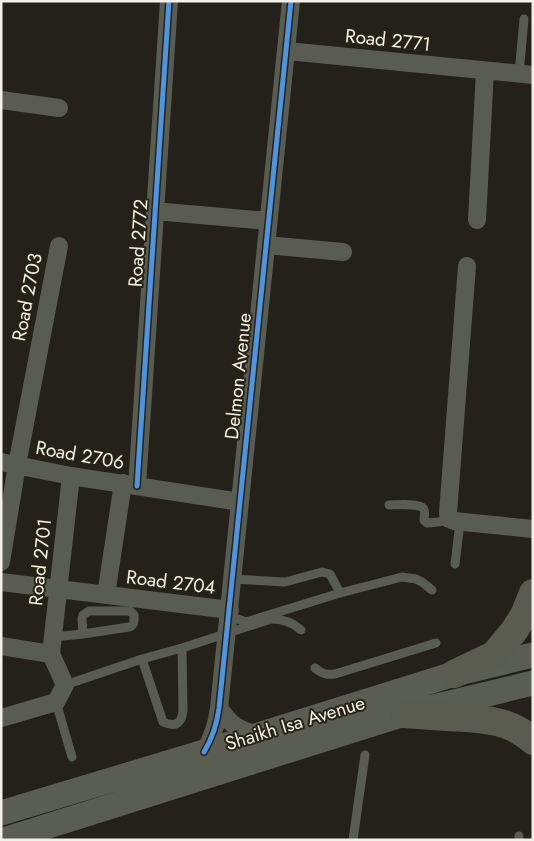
<svg xmlns="http://www.w3.org/2000/svg" width="534" height="841" viewBox="0 0 534 841" font-family="Jost,sans-serif">
  <rect width="100%" height="100%" fill="#232119"/>
  <g fill="none" stroke-linecap="round" stroke-linejoin="round">
    <!-- service -->
    <path stroke="#585c51" stroke-width="9" d="M519 74 524 19
      M389 505C396 505 418 503 423 508 426 511 424 516 424 520L427 523 439 522 449 519
      M455 564 460 522
      M232 579 285 582 322 572 330 574 340 593
      M230 610 235 618 246 622 340 593 402 577 416 579 422 582 432 590
      M53 637 83 634 129 627C135 625 134 620 134 615L130 611H89L83 615 82 619 83 634
      M142 659 163 722C176 728 182 723 183 710L182 648
      M315 668C322 674 327 675 335 674L436 643
      M65 685 142 659 182 648 271 619C283 619 292 622 301 630
      M56 702 72 757
      M519 836V840
      M353 840 365 755"/>
    <!-- minor -->
    <path stroke="#585c51" stroke-width="18" d="M287 51 533 75
      M1 100 59 108
      M155 211 268 221
      M477 220 485 71
      M266 245 343 252
      M467 266 448 513 449 519 454 521 533 529
      M1 462 71 476 240 502
      M137 486 169 1
      M1 562 17 465 59 246
      M1 582 230 610
      M106 595 123 483
      M1 646 51 654
      M219 708C232 726 236 728 257 735
      M1 718 56 702 65 685 51 654 71 476
      M204 752C213 737 217 724 219 708L291 1"/>
    <!-- secondary -->
    <path stroke="#5a5e52" stroke-width="25" d="M1 813 204 752 454 674 533 655
      M4 840 404 714 533 683"/>
    <!-- primary -->
    <path stroke="#595c4f" stroke-width="28" d="M454 674 494 655 514 631 524 615 533 593
      M404 714C418 715 433 716 447 717 478 719 509 718 533 741"/>
    <defs>
      <path id="cycleway" d="M137 486 169 1
        M204 752C213 737 217 724 219 708L291 1"/>
    </defs>
    <!-- cycleway casing -->
    <use href="#cycleway" stroke="#272315" stroke-width="8"/>
    <!-- cycleway -->
    <use href="#cycleway" stroke="#4d94e3" stroke-width="5"/>
  </g>
  <g text-anchor="middle" dominant-baseline="central" stroke-width="4" stroke-linejoin="round" paint-order="stroke">
    <!-- street labels -->
    <g font-size="19" fill="#f2f0e7" stroke="#272315">
      <text transform="translate(388 40) rotate(6)">Road 2771</text>
      <text transform="translate(138 243) rotate(-86)">Road 2772</text>
      <text transform="translate(27 297) rotate(-79)">Road 2703</text>
      <text transform="translate(238 376) rotate(-84)">Delmon Avenue</text>
      <text transform="translate(80 455) rotate(10)">Road 2706</text>
      <text transform="translate(40 562) rotate(-84)">Road 2701</text>
      <text transform="translate(171 582) rotate(7)">Road 2704</text>
      <text transform="translate(295 723) rotate(-17)">Shaikh Isa Avenue</text>
    </g>
  </g>
  <!-- border -->
  <rect width="534" height="841" fill="none" stroke="#f2f0e7" stroke-width="5"/>
</svg>
